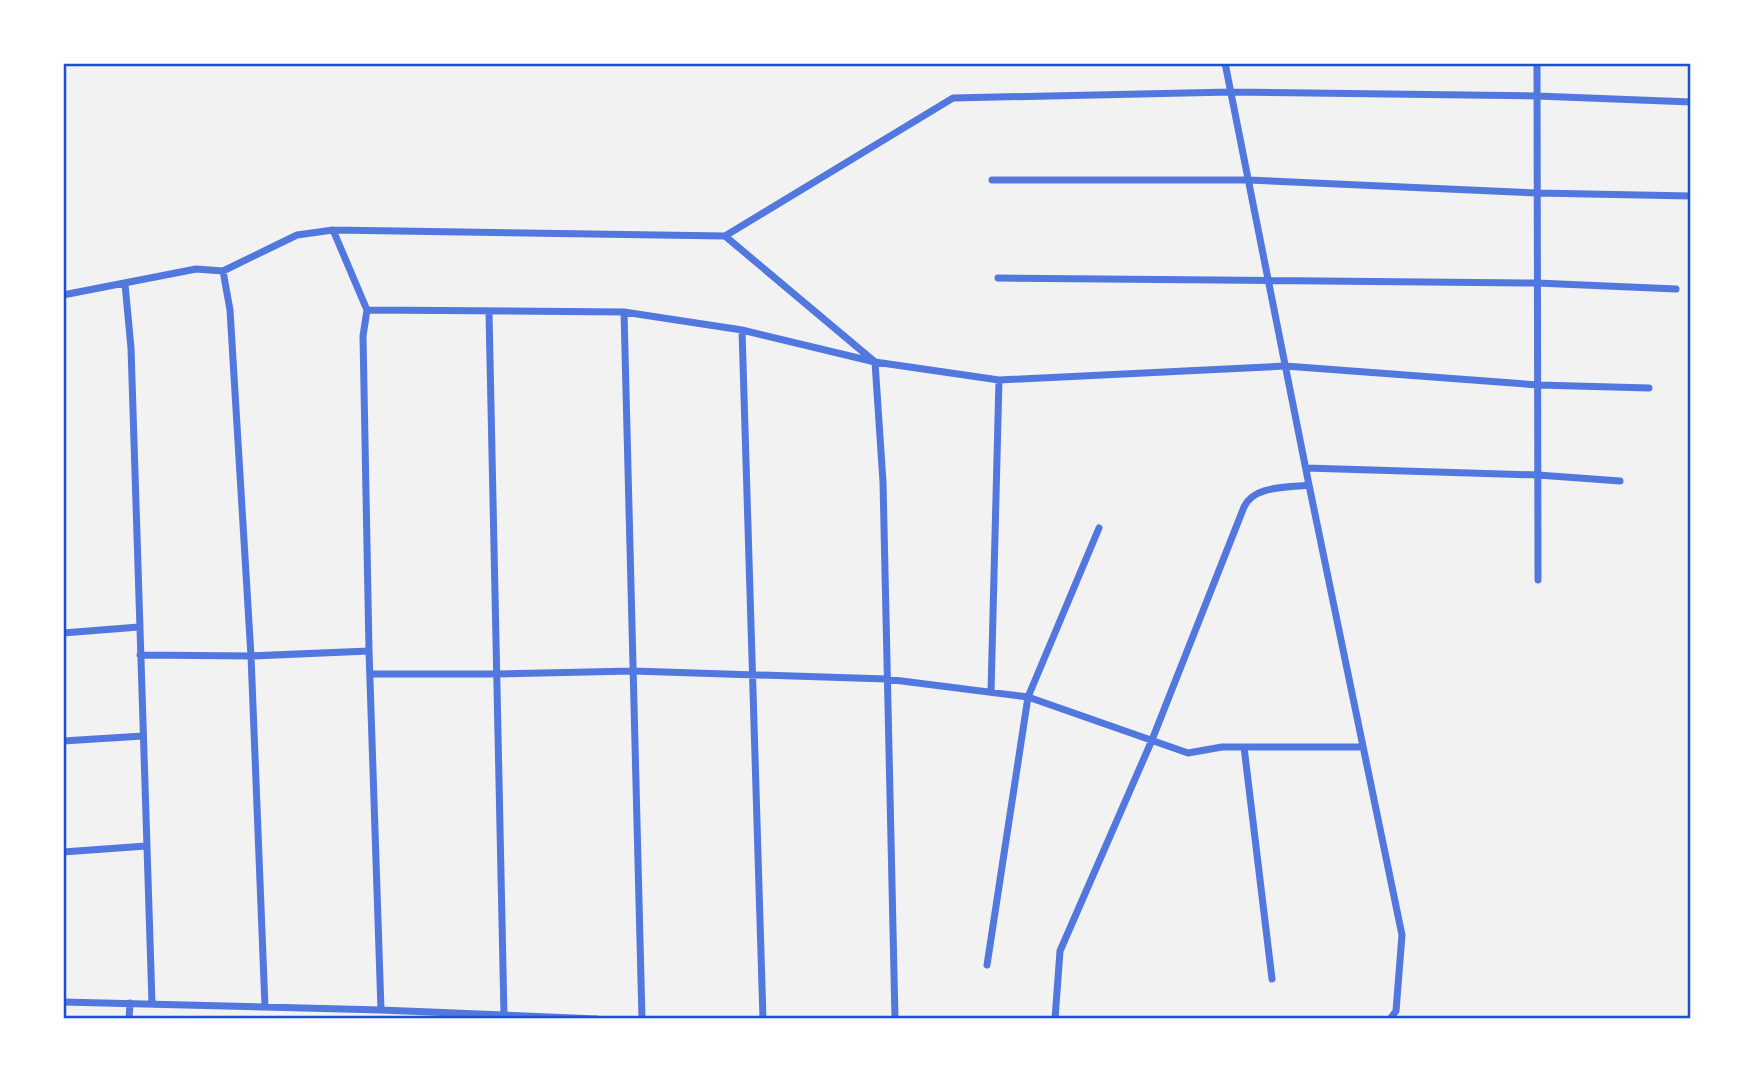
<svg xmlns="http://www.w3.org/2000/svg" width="1754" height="1082" viewBox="0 0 1754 1082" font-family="Figtree,sans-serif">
  <rect width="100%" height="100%" fill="#f2f2f2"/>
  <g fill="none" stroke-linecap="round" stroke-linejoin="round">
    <!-- minor -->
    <path stroke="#5277de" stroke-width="7" d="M1225 63 1309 485 1402 935 1396 1011 1390 1019
      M1537 63 1538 580
      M992 180H1248L1537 193 1691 196
      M333 230 725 236
      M223 271 230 310 251 656 265 1007
      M998 278 1537 283 1676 289
      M125 284 131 348 152 1003
      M63 295 196 269 223 271 297 235 333 230 367 310 363 336 369 651 381 1010
      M367 310 624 312 742 330 875 362 999 380 1285 366 1538 385 1649 388
      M624 312 642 1019
      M489 313 504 1015
      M742 330 763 1019
      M1306 468 1538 475 1620 481
      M63 633 139 627
      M140 655 251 656 369 651
      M370 674H497L633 671 886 679 1028 697 1188 753 1222 747H1362
      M991 692 999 380
      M63 741 143 736
      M1244 747 1272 979
      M63 852 146 846
      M987 965 1028 697 1099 528
      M63 1002 381 1010 597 1019
      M129 1019 130 1003
      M895 1019 883 482 875 362 725 236 953 98 1231 92 1537 96 1691 102
      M1055 1019 1060 951 1152 740 1244 507C1254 485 1288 488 1309 485"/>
  </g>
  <!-- border -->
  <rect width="1754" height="1082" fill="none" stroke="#ffffff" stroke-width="130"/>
  <rect x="65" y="65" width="1624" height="952" fill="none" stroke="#1d4ed8" stroke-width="2.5"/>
</svg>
